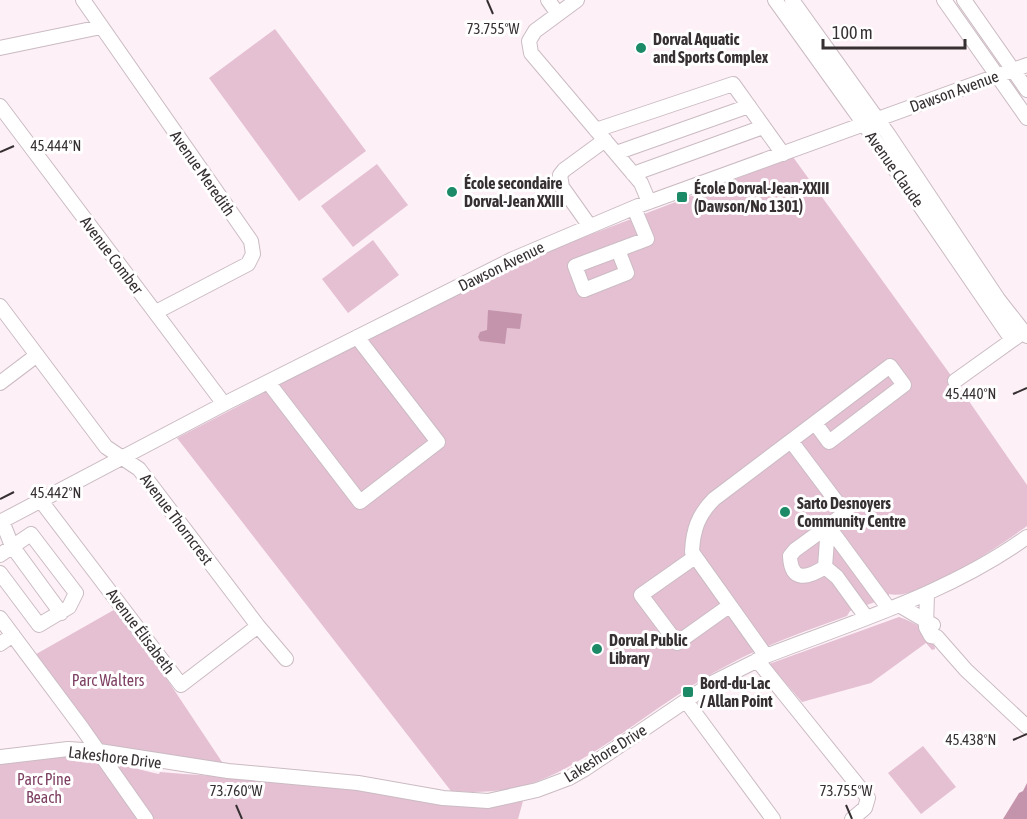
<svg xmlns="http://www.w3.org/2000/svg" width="1027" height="819" viewBox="0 0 1027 819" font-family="'Asap Condensed',sans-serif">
  <rect width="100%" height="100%" fill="#fdf0f6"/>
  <!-- green -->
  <path fill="#e4c0d2" d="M275 29 366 151 299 201 209 78Z
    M793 157 955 381 1027 485V526C1002 544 918 602 889 594V597L850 611 847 616C807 631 766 644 728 665 689 685 653 712 617 737 586 757 556 777 520 787 497 792 474 793 451 791L177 438 385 330 527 259Z
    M377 164 408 205 353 247 321 206Z
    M373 240 399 275 348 313 322 279Z
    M119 607 228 771 99 751 31 657Z
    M899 617C913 622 935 632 935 649L932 650 926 643 871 683 802 702 769 664Z
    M923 746 956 787 921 814 888 773Z
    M60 756 83 757 116 761 119 767 122 765 154 773 159 774 160 772C219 777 279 779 337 787 400 795 460 814 523 801L518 819H0V763Z"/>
  <!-- water -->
  <path fill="#c494ad" d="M488 310 522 314 520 329 507 328 505 344 480 341 478 337 480 332 487 330Z
    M1027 783V819H1003L1019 793 1023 791Z"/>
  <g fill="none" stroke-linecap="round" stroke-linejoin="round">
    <defs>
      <path id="minor" d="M83 0 251 241 253 254 248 264 156 312
        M548 0 558 14
        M577 0 535 31 529 41 531 53 641 183 649 202
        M775 0 864 124 1012 340
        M792 0 888 134 998 299 1027 336
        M944 0 1027 118
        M964 0 1027 90
        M0 48 101 27
        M0 106 224 404
        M596 130 733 84 783 154
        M616 153 749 106
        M633 174 763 127
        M589 225 562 187 560 175 564 170 605 140
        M618 250 627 273 584 290 575 266 647 239 634 208
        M0 306 106 447 139 469 258 626 286 659
        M955 381 1018 336
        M268 382 360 502 438 442 357 337
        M0 383 37 355
        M791 441 845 513 828 526 889 609
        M41 501 181 685 258 626
        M2 521 12 546 61 613
        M0 522 224 404 513 259 638 206 1027 65
        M828 526 825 567C808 578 791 583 790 556L795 550Z
        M0 555 31 534 76 593 69 607 39 625 0 573
        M695 557 641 595 677 643 729 606
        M825 567 837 577 866 617
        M927 594 926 627 931 636 937 637 966 670 1027 727
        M899 605 933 625
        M0 618 82 728 146 819
        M0 644 13 635
        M766 656 692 552C693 530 698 515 714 499L890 366 904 385 829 442 815 423
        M757 660 868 798 865 808 852 819
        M686 701 773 819
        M0 757 68 749 99 751 228 771 358 783 443 798 488 801 537 790 569 778 585 769 712 683 766 656C856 621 949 593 1027 537"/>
    </defs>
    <!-- minor casing -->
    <use href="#minor" stroke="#cbbbc3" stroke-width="16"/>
    <!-- minor -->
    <use href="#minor" stroke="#fff" stroke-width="14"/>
  </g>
  <!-- ticks -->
  <path fill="none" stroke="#363033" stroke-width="2" d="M487 0 493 14M0 152 14 146M1013 394 1027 388M0 499 14 492M1013 740 1027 734M236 805 242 819M846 805 852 819"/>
  <!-- markers -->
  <g fill="#1c8967" stroke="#fff" stroke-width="2">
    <circle cx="641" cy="48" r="6"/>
    <circle cx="452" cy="192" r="6"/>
    <rect x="676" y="191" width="12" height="12" rx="3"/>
    <circle cx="785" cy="512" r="6"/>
    <circle cx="597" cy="649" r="6"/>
    <rect x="682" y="686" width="12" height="12" rx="3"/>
  </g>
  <g text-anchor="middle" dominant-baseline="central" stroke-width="6" stroke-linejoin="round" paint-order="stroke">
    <!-- poi labels -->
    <g font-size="16" font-weight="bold" fill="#363033" stroke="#fff" text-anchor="start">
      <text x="653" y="39">Dorval Aquatic<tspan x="653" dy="18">and Sports Complex</tspan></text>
      <text x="464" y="183">École secondaire<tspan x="464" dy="18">Dorval-Jean XXIII</tspan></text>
      <text x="694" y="188">École Dorval-Jean-XXIII<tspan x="694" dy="18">(Dawson/No 1301)</tspan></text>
      <text x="797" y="503">Sarto Desnoyers<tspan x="797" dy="18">Community Centre</tspan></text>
      <text x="609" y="640">Dorval Public<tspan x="609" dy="18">Library</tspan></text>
      <text x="700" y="683">Bord-du-Lac<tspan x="700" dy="18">/ Allan Point</tspan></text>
    </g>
    <!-- street labels -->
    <g font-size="16" fill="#363033" stroke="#fff">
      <text transform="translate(954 91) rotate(-20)">Dawson Avenue</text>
      <text transform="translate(895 169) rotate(55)">Avenue Claude</text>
      <text transform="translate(203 173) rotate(55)">Avenue Meredith</text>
      <text transform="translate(112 255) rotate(53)">Avenue Comber</text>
      <text transform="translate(501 266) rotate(-26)">Dawson Avenue</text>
      <text transform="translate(177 519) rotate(53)">Avenue Thorncrest</text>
      <text transform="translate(141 631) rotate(53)">Avenue Élisabeth</text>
      <text transform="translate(605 753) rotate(-32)">Lakeshore Drive</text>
      <text transform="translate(115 757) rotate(7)">Lakeshore Drive</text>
    </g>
    <!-- park labels -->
    <g font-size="16" fill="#7d3f62" stroke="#fff">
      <text x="108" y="680">Parc Walters</text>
      <text x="44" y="779">Parc Pine<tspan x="44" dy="18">Beach</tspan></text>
    </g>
  </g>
  <g font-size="15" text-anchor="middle" fill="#363033" stroke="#fff" stroke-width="6" stroke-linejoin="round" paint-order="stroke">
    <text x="493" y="34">73.755°W</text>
    <text x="56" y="151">45.444°N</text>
    <text x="971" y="399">45.440°N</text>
    <text x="56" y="498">45.442°N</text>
    <text x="971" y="745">45.438°N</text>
    <text x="236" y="796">73.760°W</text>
    <text x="846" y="796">73.755°W</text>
  </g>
  <!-- scale -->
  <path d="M823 39v9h142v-9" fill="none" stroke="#363033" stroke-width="3"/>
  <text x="832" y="39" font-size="18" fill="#363033" stroke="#ffffff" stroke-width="4.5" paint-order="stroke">100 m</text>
</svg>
